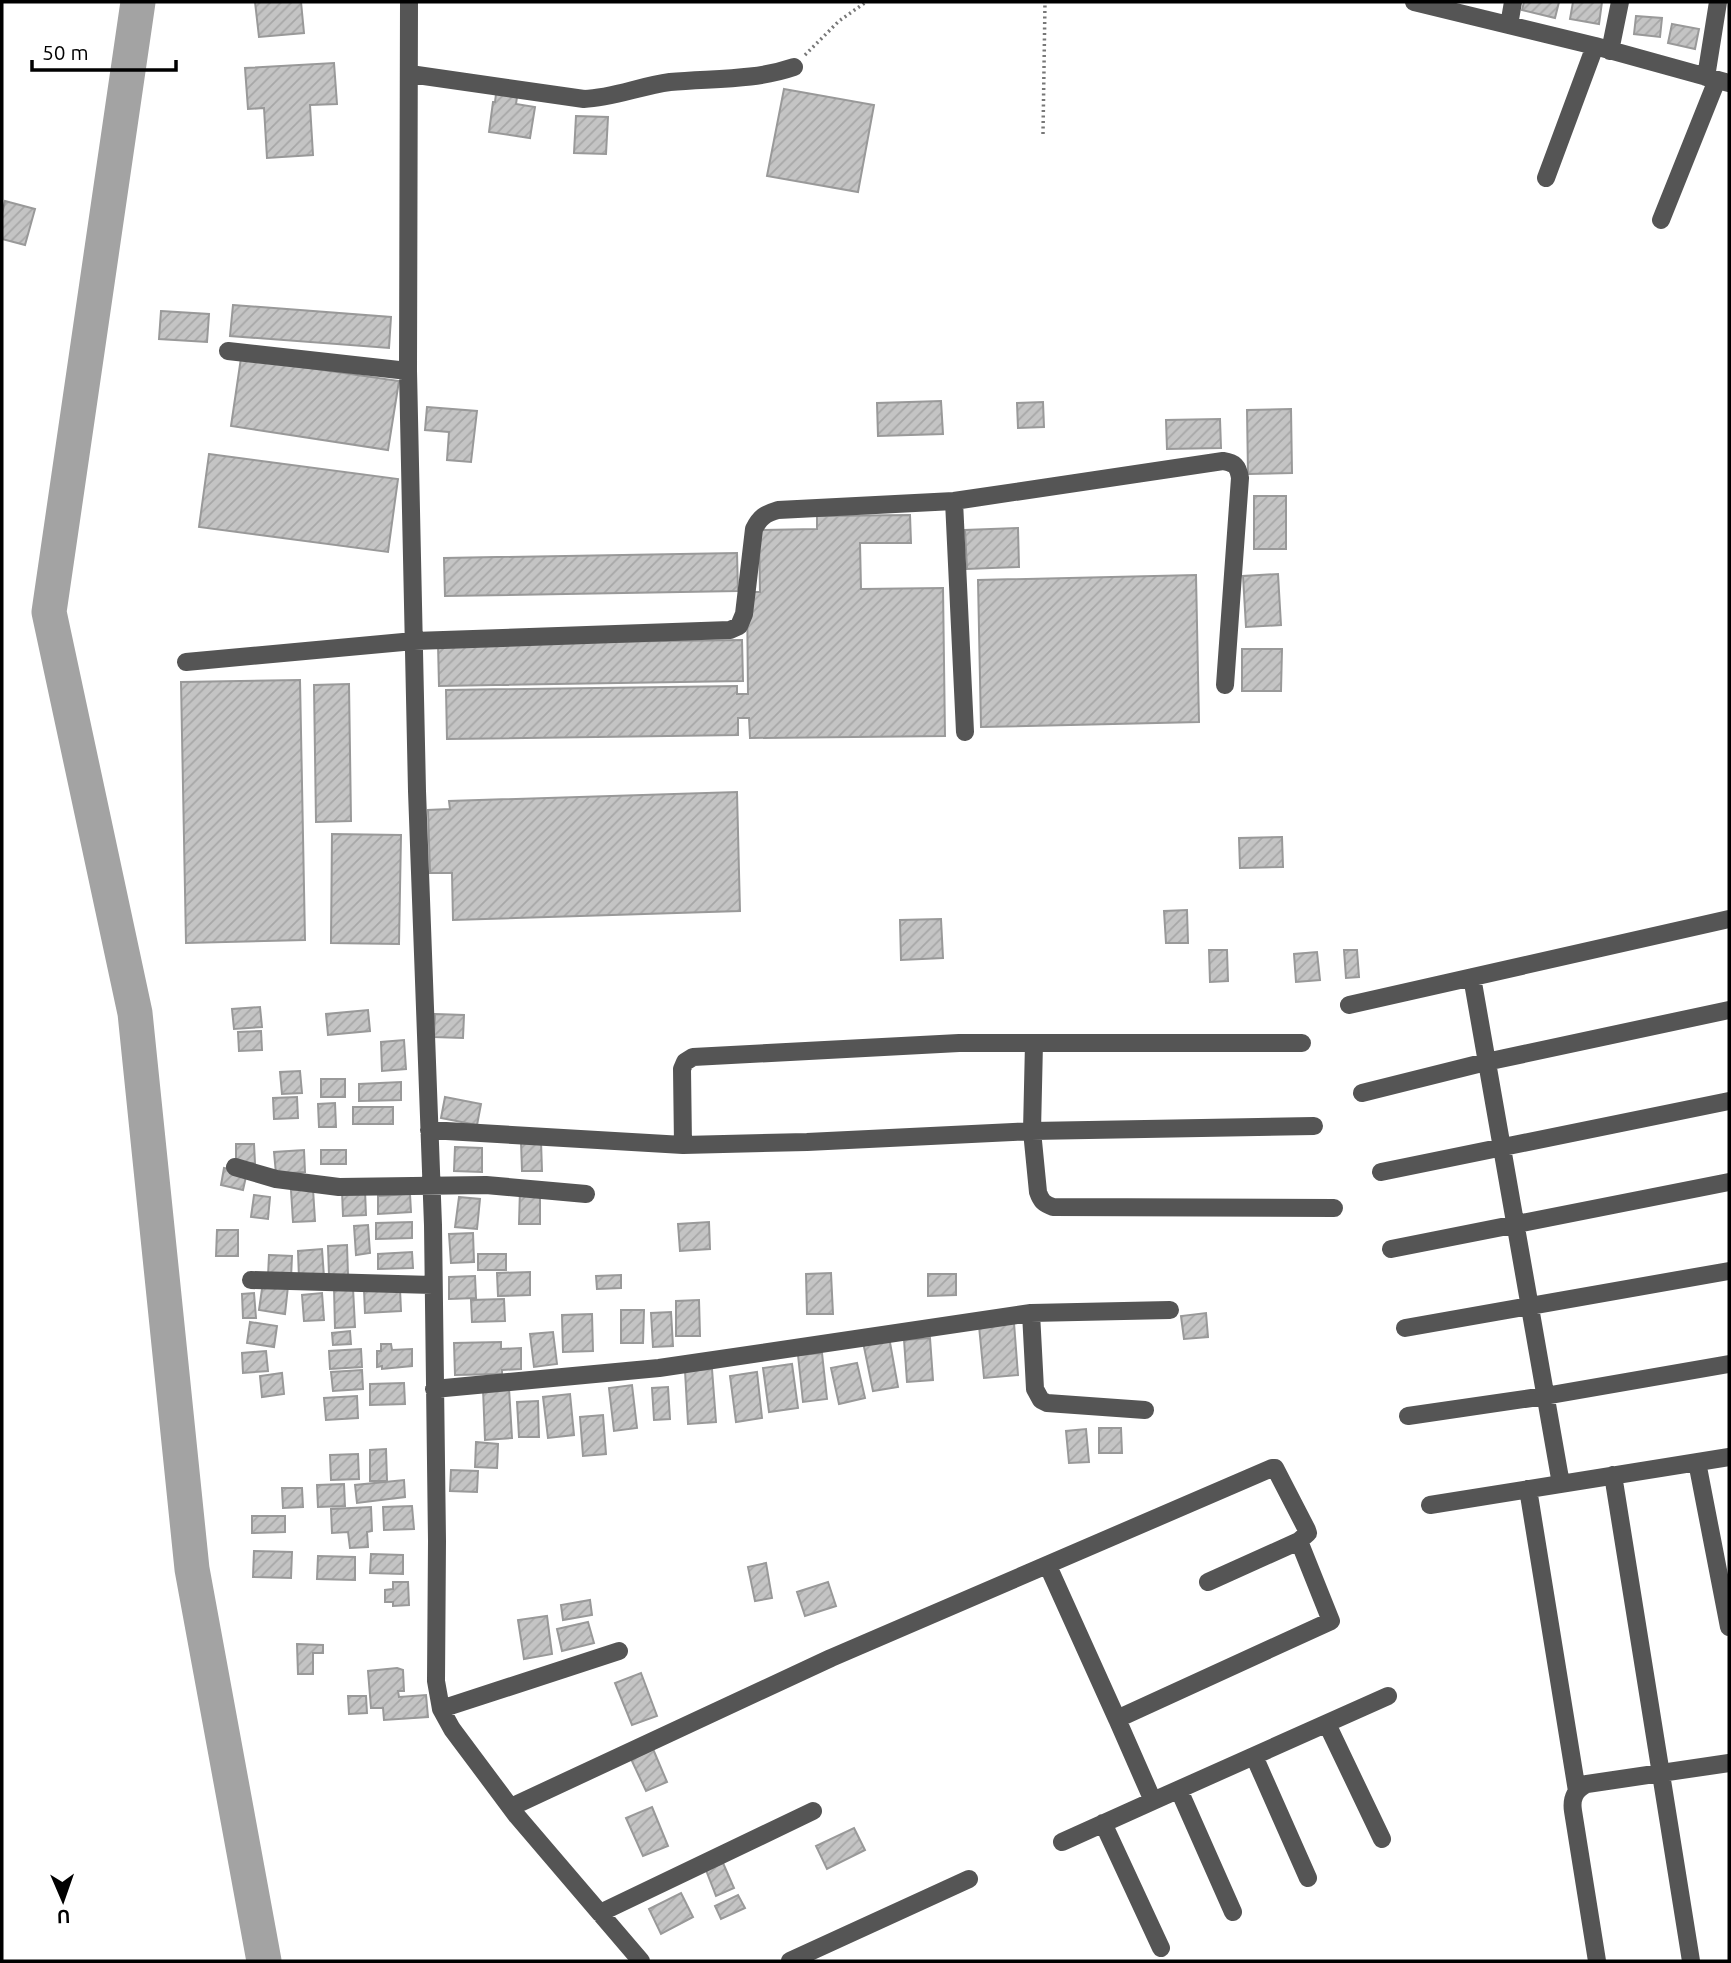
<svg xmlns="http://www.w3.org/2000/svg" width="1731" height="1963" viewBox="0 0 1731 1963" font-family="Ubuntu,sans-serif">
  <defs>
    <pattern id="building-hatch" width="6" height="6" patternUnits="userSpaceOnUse" patternTransform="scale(1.75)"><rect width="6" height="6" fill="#c4c4c4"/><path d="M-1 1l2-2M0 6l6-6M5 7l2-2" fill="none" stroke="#a7a7a7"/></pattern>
  </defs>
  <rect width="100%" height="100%" fill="#fff"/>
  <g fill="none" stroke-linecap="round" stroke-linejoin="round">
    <!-- river -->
    <path stroke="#a3a3a3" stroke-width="35" d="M138 2 49 612 135 1013 192 1569 264 1961"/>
  </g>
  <!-- building -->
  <path fill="url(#building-hatch)" stroke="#999" stroke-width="2" d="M255 2H301L304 33 259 37Z
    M1524 2H1559L1555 18 1522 10Z
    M1573 2H1602L1599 24 1570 19Z
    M1636 16 1662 18 1660 37 1634 34Z
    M1672 24 1699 29 1695 49 1668 43Z
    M334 63 337 104 310 105 313 155 267 158 264 108 248 109 245 68Z
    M784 89 874 105 858 192 767 176Z
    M496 94 517 97 516 104 535 107 530 138 489 132 493 102H495Z
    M576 116 608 117 606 154 574 153Z
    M5 201 35 209 25 245 2 239V214Z
    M233 305 391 317 389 348 230 336Z
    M161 311 209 314 207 342 159 339Z
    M241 358 399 381 388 450 231 426Z
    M941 401 943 434 878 436 877 403Z
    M1043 402 1044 427 1018 428 1017 403Z
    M427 407 477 411 471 462 447 460 449 432 425 430Z
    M1291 409 1292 473 1248 474 1247 410Z
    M1220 419 1221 448 1167 449 1166 420Z
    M209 454 398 479 388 552 199 527Z
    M1254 496H1286V549H1254Z
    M910 515 911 543H860L861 589 943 588 945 736 750 738 749 718H738V735L447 739 446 690 737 686V694H748L747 592H760L759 530 817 529V516Z
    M1018 528 1019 567 967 569 965 530Z
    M737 553 738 591 445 596 444 558Z
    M1278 574 1281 625 1246 627 1243 576Z
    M1196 575 1199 722 981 727 978 580Z
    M742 640 743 681 439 686 438 644Z
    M1242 649H1282L1281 691H1242Z
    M300 680 305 940 186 943 181 682Z
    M349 684 351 821 316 822 314 685Z
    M737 792 740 911 453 920 452 873H430L428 810 450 809 449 801Z
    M332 834 401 835 399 944 331 943Z
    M1282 837 1283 867 1240 868 1239 838Z
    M1187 910 1188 943H1166L1164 911Z
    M941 919 943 958 901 960 900 920Z
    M1209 950H1227L1228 981 1210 982Z
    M1344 950H1357L1359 977 1346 978Z
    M1317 952 1320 980 1296 982 1294 954Z
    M260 1007 262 1027 234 1029 232 1009Z
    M368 1010 370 1031 328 1035 326 1014Z
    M435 1014 464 1015 463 1038 434 1037Z
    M261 1031 262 1050 239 1051 238 1032Z
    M404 1040 406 1069 382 1071 381 1042Z
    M300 1071 302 1093 282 1094 280 1072Z
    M321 1079H345V1097H321Z
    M401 1082V1100L359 1101V1084Z
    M297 1097 298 1118 274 1119 273 1098Z
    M445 1097 481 1104 477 1125 441 1118Z
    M335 1103 336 1127H319L318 1104Z
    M353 1107H393V1124H353Z
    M521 1141H541L542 1171H522Z
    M236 1144H254L255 1163H236Z
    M455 1147 482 1148V1172L454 1171Z
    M304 1150 305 1172 276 1174 274 1152Z
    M321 1150H346V1164H321Z
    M224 1168 247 1172 243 1190 221 1185Z
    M313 1189 315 1221 293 1222 291 1190Z
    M520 1189 540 1190V1224H519Z
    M365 1190 366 1215 343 1216 342 1191Z
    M410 1194 411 1212 378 1214V1196Z
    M254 1195 270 1197 268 1219 251 1217Z
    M459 1197 480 1199 477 1229 455 1227Z
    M412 1222V1238L376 1239V1223Z
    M709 1222 710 1249 680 1251 678 1224Z
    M368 1225 370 1253 356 1255 354 1226Z
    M217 1230H238V1256H216Z
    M473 1233 474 1262 451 1263 449 1234Z
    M347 1245 348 1275H329L328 1246Z
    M322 1249 324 1277 299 1278 298 1251Z
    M412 1252 413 1268 378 1269V1254Z
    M478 1254H506V1270H478Z
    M269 1255 292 1256 291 1278 268 1276Z
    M530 1272V1295L498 1296 497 1273Z
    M831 1273 833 1314H807L806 1274Z
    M928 1274H956V1295L928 1296Z
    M621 1275V1288L597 1289 596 1276Z
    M475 1276 476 1298 449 1299V1277Z
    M263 1282 288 1286 285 1314 259 1310Z
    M334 1288H353L355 1327 335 1328Z
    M400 1289 401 1311 365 1313 364 1290Z
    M254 1293 256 1318H243L242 1294Z
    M322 1293 324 1320 304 1321 302 1295Z
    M504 1299 505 1321 472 1322 471 1300Z
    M699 1300 700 1336H676V1301Z
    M621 1310H644L643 1343H621Z
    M671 1312 673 1346 653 1347 651 1313Z
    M1206 1313 1208 1337 1184 1339 1181 1316Z
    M592 1314 593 1351 563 1352 562 1315Z
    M250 1322 277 1326 274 1347 247 1343Z
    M1014 1323 1018 1375 984 1378 979 1326Z
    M350 1331 351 1344 333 1345 332 1333Z
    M553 1332 557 1364 534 1367 530 1334Z
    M889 1337 898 1387 873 1391 863 1342Z
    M930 1338 933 1380 907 1382 904 1340Z
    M501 1342V1349L521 1348V1369L502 1370V1374L455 1375 454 1343Z
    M381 1344H391L392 1350 412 1349V1366L382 1369V1366L377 1367V1351H381Z
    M361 1349 362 1367 330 1369 329 1351Z
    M266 1351 268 1371 243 1373 242 1353Z
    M822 1353 827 1399 803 1402 798 1355Z
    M857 1363 865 1398 839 1404 831 1368Z
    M792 1364 798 1408 769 1412 763 1368Z
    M712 1369 716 1422 688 1424 685 1371Z
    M362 1370 363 1389 333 1391 331 1372Z
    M757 1372 762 1418 736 1422 730 1376Z
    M282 1373 284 1394 262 1397 260 1376Z
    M404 1383 405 1404 370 1405V1384Z
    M632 1385 637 1428 614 1431 609 1388Z
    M668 1387 670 1419 654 1420 652 1388Z
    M509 1388 512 1438 485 1440 483 1389Z
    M570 1394 574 1435 548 1438 543 1397Z
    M357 1396 358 1418 326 1420 324 1398Z
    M538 1401 539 1437H519L517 1402Z
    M603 1415 606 1454 583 1456 580 1417Z
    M1099 1428H1121L1122 1453H1099Z
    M1086 1429 1089 1462 1069 1463 1066 1431Z
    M476 1442 498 1444 497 1468 475 1467Z
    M386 1449 387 1481H370V1450Z
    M358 1454 359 1479 331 1480 330 1455Z
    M451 1470 478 1471 477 1492 450 1491Z
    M404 1480 405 1497 357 1503 355 1485Z
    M344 1484 345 1506 318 1507 317 1485Z
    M282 1488H302L303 1507 283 1508Z
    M412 1506 414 1529 384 1530 383 1507Z
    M371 1507 372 1531 367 1532 368 1547 350 1548 348 1532 332 1533 331 1509Z
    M252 1516H285V1532L252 1533Z
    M254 1551 292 1552 291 1578 253 1577Z
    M371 1554 403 1555V1574L370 1573Z
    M318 1556 355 1557V1580L317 1579Z
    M766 1563 772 1598 755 1601 748 1567Z
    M393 1582H408L409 1605 393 1606V1602H385V1590L393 1589Z
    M828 1582 836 1606 805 1616 797 1592Z
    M590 1600 592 1615 563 1620 561 1605Z
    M547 1616 552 1654 524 1659 518 1620Z
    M588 1622 594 1643 562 1651 557 1629Z
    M297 1644 323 1645V1653H313V1674H298Z
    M397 1668 403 1670 404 1691H398L399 1697 426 1695 428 1717 384 1720 383 1708H371L368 1671Z
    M641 1673 657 1716 632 1725 615 1683Z
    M348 1696H366L367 1713 349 1714Z
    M653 1749 667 1782 646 1791 631 1759Z
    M652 1807 668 1846 643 1856 626 1818Z
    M854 1828 865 1850 827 1869 816 1846Z
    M723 1863 734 1888 716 1896 706 1870Z
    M681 1893 693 1917 661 1934 649 1909Z
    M738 1895 745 1908 721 1919 715 1906Z"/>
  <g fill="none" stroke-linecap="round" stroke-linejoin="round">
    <!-- path -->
    <path stroke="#777" stroke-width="3.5" stroke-dasharray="2 3.5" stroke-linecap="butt" d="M805 55 839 21 866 2
      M1043 134 1045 2"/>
    <!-- minor -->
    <path stroke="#555" stroke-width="18" d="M409 2 408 371 417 791 433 1225 437 1541 436 1681 441 1709 452 1729 517 1816 641 1961
      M1414 2 1595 46 1729 83
      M1509 25 1513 2
      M1610 51 1620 2
      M410 74 584 99C613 98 640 86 670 82 712 78 753 81 794 67
      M1706 77 1718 2
      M1546 178 1595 46
      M1661 220 1717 80
      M228 351 408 371
      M954 501 965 732
      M186 662 414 641 730 630 739 626 744 614 754 529C760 517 765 514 778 510L954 501 1223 461C1235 463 1238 466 1240 478L1225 685
      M1472 977 1561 1484
      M1349 1005 1729 919
      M1034 1043 1032 1131 1038 1192C1041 1201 1044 1204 1053 1207L1334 1208
      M1362 1093 1486 1062 1729 1010
      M429 1130 683 1145 807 1142 1032 1131 1314 1126
      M683 1145 682 1069 685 1062 693 1057 959 1043H1302
      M235 1167 276 1179 339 1187 486 1185 586 1194
      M1381 1172 1729 1101
      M1391 1249 1729 1182
      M251 1280 433 1285
      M1031 1313 1035 1389 1041 1400 1047 1403 1145 1410
      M1405 1328 1729 1271
      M434 1389 659 1368 1031 1313 1170 1310
      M1408 1416 1545 1396 1729 1364
      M1697 1462 1729 1627
      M1613 1475 1691 1961
      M1528 1489 1577 1791
      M1430 1505 1729 1457
      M1208 1582 1299 1541
      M441 1709 619 1651
      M1327 1724 1382 1839
      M1254 1756 1308 1878
      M1179 1790 1233 1912
      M1153 1801 1388 1696
      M511 1807 831 1658 1272 1468H1275L1307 1530 1308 1533 1299 1541 1331 1621 1117 1719 1048 1566
      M1103 1823 1161 1948
      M1062 1842 1153 1801 1117 1719
      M600 1913 813 1811
      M790 1961 969 1879
      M1597 1961 1573 1811C1571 1798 1575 1790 1587 1784L1729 1763"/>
  </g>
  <!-- border -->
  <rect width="1731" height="1963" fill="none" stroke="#000000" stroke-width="7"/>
  <!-- north arrow -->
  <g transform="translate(63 1900) rotate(178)" stroke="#ffffff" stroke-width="5" paint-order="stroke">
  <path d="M0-5L12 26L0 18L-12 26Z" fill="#000000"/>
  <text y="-10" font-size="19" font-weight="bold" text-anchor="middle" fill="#000000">U</text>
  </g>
  <!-- scale -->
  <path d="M32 60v10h144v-10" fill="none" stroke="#000000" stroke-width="3.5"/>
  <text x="42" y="60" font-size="21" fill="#000000" stroke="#ffffff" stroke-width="5" paint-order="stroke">50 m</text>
</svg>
